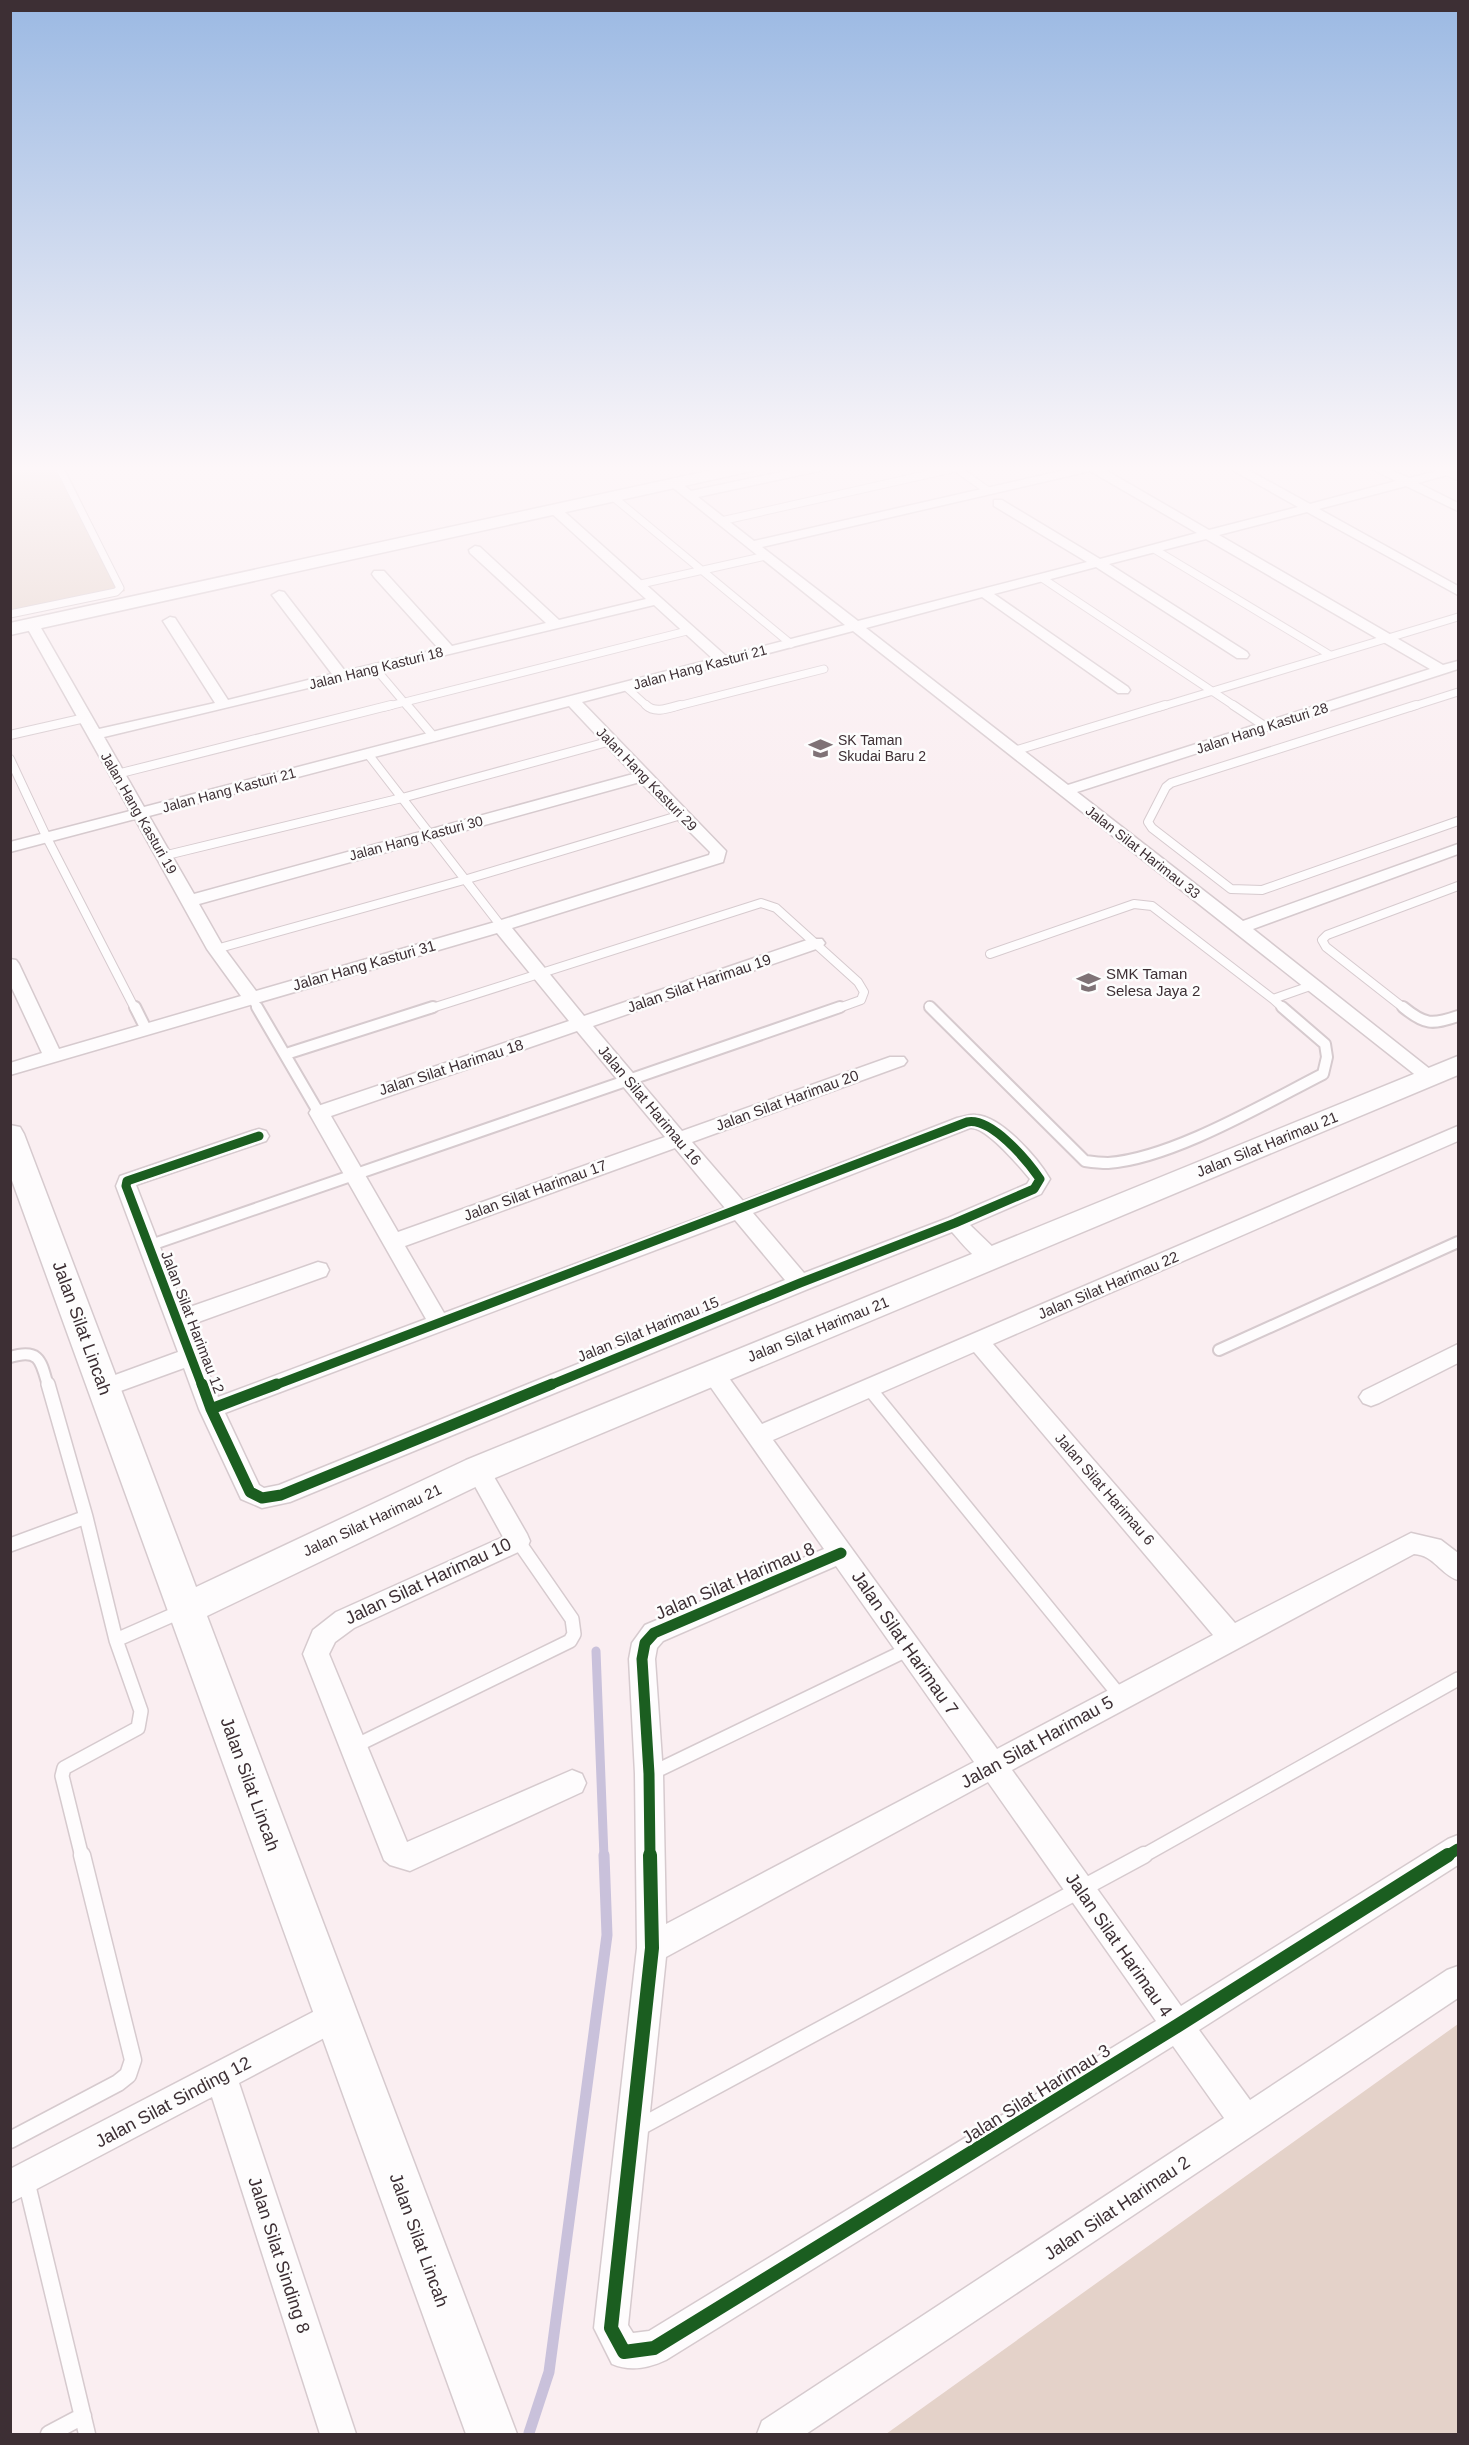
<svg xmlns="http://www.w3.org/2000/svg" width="1469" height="2445" viewBox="0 0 1469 2445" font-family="Arial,sans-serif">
  <rect width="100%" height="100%" fill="#faeef1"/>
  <!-- green -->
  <path fill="#e4d2c9" d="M10 465H64L125 591 11 616Z
    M1458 2024V2434H886Z"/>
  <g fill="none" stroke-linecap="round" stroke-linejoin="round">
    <!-- stream-far1 -->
    <path stroke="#c9c1db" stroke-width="9" d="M596 1651 604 1857"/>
    <!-- stream -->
    <path stroke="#c9c1db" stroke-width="11" d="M529 2433 549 2372 607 1935 604 1855"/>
    <defs>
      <path id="lane-far4" d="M1433 465 1458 477
        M953 466 987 490
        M612 496 791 644
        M721 521 969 465
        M1154 549 1330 655
        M1042 578 1236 707
        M641 584 766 556
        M10 614 116 592 120 588 58 465
        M375 668 408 707
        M626 687 648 707
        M385 707 691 630
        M674 707 824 669
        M1160 707 1458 617
        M1411 707 1458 692"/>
      <path id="lane-far3" d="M407 705 434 737
        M646 705C655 714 669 708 680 705
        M1233 705 1266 727
        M1416 705 1171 783 1166 787 1148 822 1152 828 1231 889 1262 890 1458 821
        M10 735 85 718
        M1014 751 1165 705
        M368 754 501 926
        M10 759 47 838 135 1009
        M117 774 391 705
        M163 856 402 798 611 741
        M216 949 464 880 681 815
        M990 954 1134 904 1152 906 1273 999
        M252 998 258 1009
        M929 1006 932 1009
        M429 1009 761 903 776 908 858 982 864 992 861 1000 836 1009
        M1284 1009 1273 999 1313 985
        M1405 1009 1326 947 1322 940 1327 935 1458 886"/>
      <path id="lane-far2" d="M135 1007 146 1029
        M257 1007 319 1113
        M930 1007 1085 1161C1092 1162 1100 1163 1108 1163 1171 1159 1266 1103 1323 1074L1327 1057 1325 1044 1282 1007
        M1403 1007C1425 1025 1432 1025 1458 1016
        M286 1054 433 1007
        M148 1246 840 1007
        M1219 1350 1458 1242
        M10 1357C40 1348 41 1361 48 1386"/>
      <path id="lane-far1" d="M48 1384 86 1517 116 1640 141 1711 138 1728 64 1768 62 1776 82 1857
        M869 1388 1120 1696
        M10 1545 86 1517
        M116 1640 182 1611
        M353 1747 570 1641 574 1634 572 1619 518 1541
        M652 1773 909 1649
        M1141 1857 1458 1679"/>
      <path id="lane" d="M638 2128 1144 1855
        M10 2140 118 2083 128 2075 133 2060 82 1855
        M26 2180 87 2434
        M49 2434 83 2416"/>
      <path id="street" d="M814 465H834L828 469 698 497 754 541 1087 465H1106L1102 468 1209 530 1298 507 1227 467 1225 465H1239L1310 504 1396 481 1368 467 1366 465H1380L1409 478 1458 466V472L1418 483 1458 503V511L1406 486 1319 509 1458 586V595L1307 512 1219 535 1443 665 1458 661V669L1077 792 1243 921 1458 844V854L1253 929 1440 1077 1437 1081 1430 1083 1423 1081 853 631 582 702 726 851 723 862 512 928 584 1016 810 939H822L825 943 822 947 593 1026 682 1131 890 1057H904L907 1061 904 1065 692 1142 743 1201 957 1118C963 1117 969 1114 976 1115 1001 1116 1038 1158 1050 1179L1041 1194 970 1225 999 1253 1002 1258 999 1263C980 1269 964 1245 952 1232L808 1289 290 1502 262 1508 241 1499 199 1409 184 1368 104 1397 96 1394 92 1388 96 1382 178 1352 116 1186 120 1176 252 1131 259 1129 266 1131 269 1136 266 1141 136 1185 184 1309 318 1262 326 1264 329 1270 326 1276 190 1325 218 1397 426 1319 309 1113 312 1108 569 1021 497 933 10 1075V1063L42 1053 10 984V959L16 960 19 964 59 1049 241 996 207 949 135 819 10 852V842L130 811 25 624 27 621H37L99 729 215 703 163 621 170 617 175 618 228 700 332 674 272 595 279 591 284 592 345 671 439 649 374 577 372 574 374 571H384L452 646 546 623 470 553 469 550 475 546 480 547 559 620 646 599 550 512 548 509 554 505 558 506 726 656 845 625 667 483 669 480H677L691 491ZM1090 471 1197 533 1100 559 1002 500H994V506L1087 562 858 621 762 547ZM1206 539 1430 669 1068 785 866 628 982 597 1118 693H1128L1130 690 1128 687 994 594 1096 567 1237 658H1247L1249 655 1247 652 1109 564ZM654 605 713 659 144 807 104 737ZM569 706 633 774 194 894 149 816ZM640 782 710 852 709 855 495 922 256 991 224 948 199 904ZM577 1031 665 1137 398 1232 331 1116ZM970 1128C986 1126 1019 1166 1030 1179L1027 1184 948 1218 804 1273 753 1213ZM675 1148 725 1208 444 1313 405 1246ZM735 1220 785 1280 279 1485 264 1488 259 1485 225 1413Z
        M1458 1126V1141L993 1344 1235 1623 1411 1533 1441 1540 1458 1553V1580C1441 1575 1434 1555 1414 1554L1012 1770 1181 2006 1448 1839 1458 1835V1865L1199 2030 1250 2100 1447 1970 1458 1966V1998L806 2434H757L762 2421 1224 2118 1173 2046 666 2360C649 2368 630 2372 612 2364L594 2328 637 1948 635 1774 629 1659 632 1643 645 1625 824 1549 705 1379 702 1373 705 1367 713 1364 721 1367 762 1424ZM974 1352 1213 1635 997 1749 773 1440ZM836 1566 974 1762 666 1924 663 1774 655 1659 657 1648 663 1641ZM988 1782 1156 2021 649 2331 633 2333 628 2325 666 1957Z
        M1458 1344V1363L1379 1403 1371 1406 1363 1403 1359 1397 1363 1391Z
        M478 1460 486 1463 527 1534 530 1541 527 1548 354 1628 335 1642 329 1654 407 1842 572 1770 582 1774 586 1783 582 1792 410 1871 390 1865 384 1860 303 1654 313 1630 336 1612 503 1537 466 1470 470 1463Z
        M336 2000 347 2004 351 2015 347 2026 239 2083 356 2434H320L212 2097 10 2203V2169Z"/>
      <path id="secondary" d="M735 465H764L756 470 10 635V623Z
        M1458 1056V1075L490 1480 207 1616 517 2434H466L10 1175V1125L20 1127 24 1134 196 1587 466 1460Z"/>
    </defs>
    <!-- lane-far4 casing -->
    <use href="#lane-far4" stroke="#d6cace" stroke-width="9"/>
    <!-- lane-far3 casing -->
    <use href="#lane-far3" stroke="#d6cace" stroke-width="10"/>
    <!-- lane-far2 casing -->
    <use href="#lane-far2" stroke="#d6cace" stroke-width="14"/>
    <!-- lane-far1 casing -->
    <use href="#lane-far1" stroke="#d6cace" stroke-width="16"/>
    <!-- lane casing -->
    <use href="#lane" stroke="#d6cace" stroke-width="19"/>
    <!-- street casing -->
    <use href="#street" stroke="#d6cace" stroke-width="3"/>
    <!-- secondary casing -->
    <use href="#secondary" stroke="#d6cace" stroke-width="3"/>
    <!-- lane-far4 -->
    <use href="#lane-far4" stroke="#fefcfd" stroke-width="7"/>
    <!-- lane-far3 -->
    <use href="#lane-far3" stroke="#fefcfd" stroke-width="8"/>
    <!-- lane-far2 -->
    <use href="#lane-far2" stroke="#fefcfd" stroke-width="10"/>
    <!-- lane-far1 -->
    <use href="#lane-far1" stroke="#fefcfd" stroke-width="13"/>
    <!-- lane -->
    <use href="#lane" stroke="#fefcfd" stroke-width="16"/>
    <!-- street -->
    <use href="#street" fill="#fefcfd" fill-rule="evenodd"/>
    <!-- secondary -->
    <use href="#secondary" fill="#fefcfd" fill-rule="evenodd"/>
    <defs>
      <path id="cycleway-far2" d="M202 1386 126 1186 127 1181 259 1136
        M273 1386 967 1122C991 1117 1027 1160 1040 1179L1034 1189 955 1223 800 1283 548 1386"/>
      <path id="cycleway-far1" d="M202 1384 211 1409
        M211 1409 250 1492 262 1498 281 1495 552 1384
        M211 1409 277 1384
        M650 1857 649 1774 642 1659 645 1643 654 1633 841 1553
        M1445 1857 1458 1849"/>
      <path id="cycleway" d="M650 1855 652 1948 611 2328 624 2352 654 2348 1177 2026 1448 1855"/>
    </defs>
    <!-- cycleway-far2 casing -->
    <use href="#cycleway-far2" stroke="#fdfdfd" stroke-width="13"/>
    <!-- cycleway-far1 casing -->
    <use href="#cycleway-far1" stroke="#fdfdfd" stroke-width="15"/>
    <!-- cycleway casing -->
    <use href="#cycleway" stroke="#fdfdfd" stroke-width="17"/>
    <!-- cycleway-far2 -->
    <use href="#cycleway-far2" stroke="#1b5e20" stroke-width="9"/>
    <!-- cycleway-far1 -->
    <use href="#cycleway-far1" stroke="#1b5e20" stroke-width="11"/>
    <!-- cycleway -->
    <use href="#cycleway" stroke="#1b5e20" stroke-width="14"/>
  </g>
  <!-- sky -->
  <linearGradient id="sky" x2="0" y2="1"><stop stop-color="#9bb9e3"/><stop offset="0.58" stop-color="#fdf7f9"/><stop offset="1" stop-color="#fdf7f9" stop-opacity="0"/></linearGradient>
  <rect width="1469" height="807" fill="url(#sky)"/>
  <!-- icons -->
  <defs>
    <symbol id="school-bare" viewBox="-9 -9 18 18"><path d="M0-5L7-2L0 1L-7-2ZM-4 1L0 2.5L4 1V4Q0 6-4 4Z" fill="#7f7276" stroke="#fdfdfd" stroke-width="2.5" paint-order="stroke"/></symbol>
  </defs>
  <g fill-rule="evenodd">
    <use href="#school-bare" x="804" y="732" width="33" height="33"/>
    <use href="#school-bare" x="1072" y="966" width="33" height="33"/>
  </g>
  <g text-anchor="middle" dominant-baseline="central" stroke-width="5" stroke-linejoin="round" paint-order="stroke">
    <!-- far-street labels -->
    <g font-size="14" fill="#3d2f34" stroke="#fdfdfd">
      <text transform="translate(700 667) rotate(-15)">Jalan Hang Kasturi 21</text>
      <text transform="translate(376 668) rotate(-14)">Jalan Hang Kasturi 18</text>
      <text transform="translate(1262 728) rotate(-18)">Jalan Hang Kasturi 28</text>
      <text transform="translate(647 779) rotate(46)">Jalan Hang Kasturi 29</text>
      <text transform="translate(229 790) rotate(-15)">Jalan Hang Kasturi 21</text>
      <text transform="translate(139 813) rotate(60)">Jalan Hang Kasturi 19</text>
      <text transform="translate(416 838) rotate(-15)">Jalan Hang Kasturi 30</text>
      <text transform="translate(1143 852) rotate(38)">Jalan Silat Harimau 33</text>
    </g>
    <!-- far-poi labels -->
    <g font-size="14" fill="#3d2f34" stroke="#fdfdfd" text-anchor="start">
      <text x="838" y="740">SK Taman<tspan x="838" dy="16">Skudai Baru 2</tspan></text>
    </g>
    <!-- street labels -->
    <g font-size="15" fill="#3d2f34" stroke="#fdfdfd">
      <text transform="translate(364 965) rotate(-16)">Jalan Hang Kasturi 31</text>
      <text transform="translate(699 983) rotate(-19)">Jalan Silat Harimau 19</text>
      <text transform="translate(451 1067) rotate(-18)">Jalan Silat Harimau 18</text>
      <text transform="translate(787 1100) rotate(-20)">Jalan Silat Harimau 20</text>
      <text transform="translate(650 1105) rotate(50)">Jalan Silat Harimau 16</text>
      <text transform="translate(1267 1144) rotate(-22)">Jalan Silat Harimau 21</text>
      <text transform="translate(535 1190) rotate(-20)">Jalan Silat Harimau 17</text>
      <text transform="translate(1108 1285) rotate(-23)">Jalan Silat Harimau 22</text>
      <text transform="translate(193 1322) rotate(69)">Jalan Silat Harimau 12</text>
      <text transform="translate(648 1329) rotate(-22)">Jalan Silat Harimau 15</text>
      <text transform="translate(818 1329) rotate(-22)">Jalan Silat Harimau 21</text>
      <text transform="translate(1105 1489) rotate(49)">Jalan Silat Harimau 6</text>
      <text transform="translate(372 1520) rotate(-25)">Jalan Silat Harimau 21</text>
    </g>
    <!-- poi labels -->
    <g font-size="15" fill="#3d2f34" stroke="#fdfdfd" text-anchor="start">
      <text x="1106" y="973">SMK Taman<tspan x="1106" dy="17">Selesa Jaya 2</tspan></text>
    </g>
    <!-- near-street labels -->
    <g font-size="18" fill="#3d2f34" stroke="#fdfdfd">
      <text transform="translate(82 1328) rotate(70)">Jalan Silat Lincah</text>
      <text transform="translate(428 1581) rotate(-25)">Jalan Silat Harimau 10</text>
      <text transform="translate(735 1581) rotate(-23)">Jalan Silat Harimau 8</text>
      <text transform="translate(905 1643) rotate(55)">Jalan Silat Harimau 7</text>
      <text transform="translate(1037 1742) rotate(-29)">Jalan Silat Harimau 5</text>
      <text transform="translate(250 1784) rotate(70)">Jalan Silat Lincah</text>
      <text transform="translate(1119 1945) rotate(55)">Jalan Silat Harimau 4</text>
      <text transform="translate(1036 2094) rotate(-32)">Jalan Silat Harimau 3</text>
      <text transform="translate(173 2102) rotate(-28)">Jalan Silat Sinding 12</text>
      <text transform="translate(1117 2208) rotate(-34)">Jalan Silat Harimau 2</text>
      <text transform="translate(419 2240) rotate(70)">Jalan Silat Lincah</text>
      <text transform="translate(279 2255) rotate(72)">Jalan Silat Sinding 8</text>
    </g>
  </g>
  <!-- border -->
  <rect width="1469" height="2445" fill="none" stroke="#3d2f34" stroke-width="24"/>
</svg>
